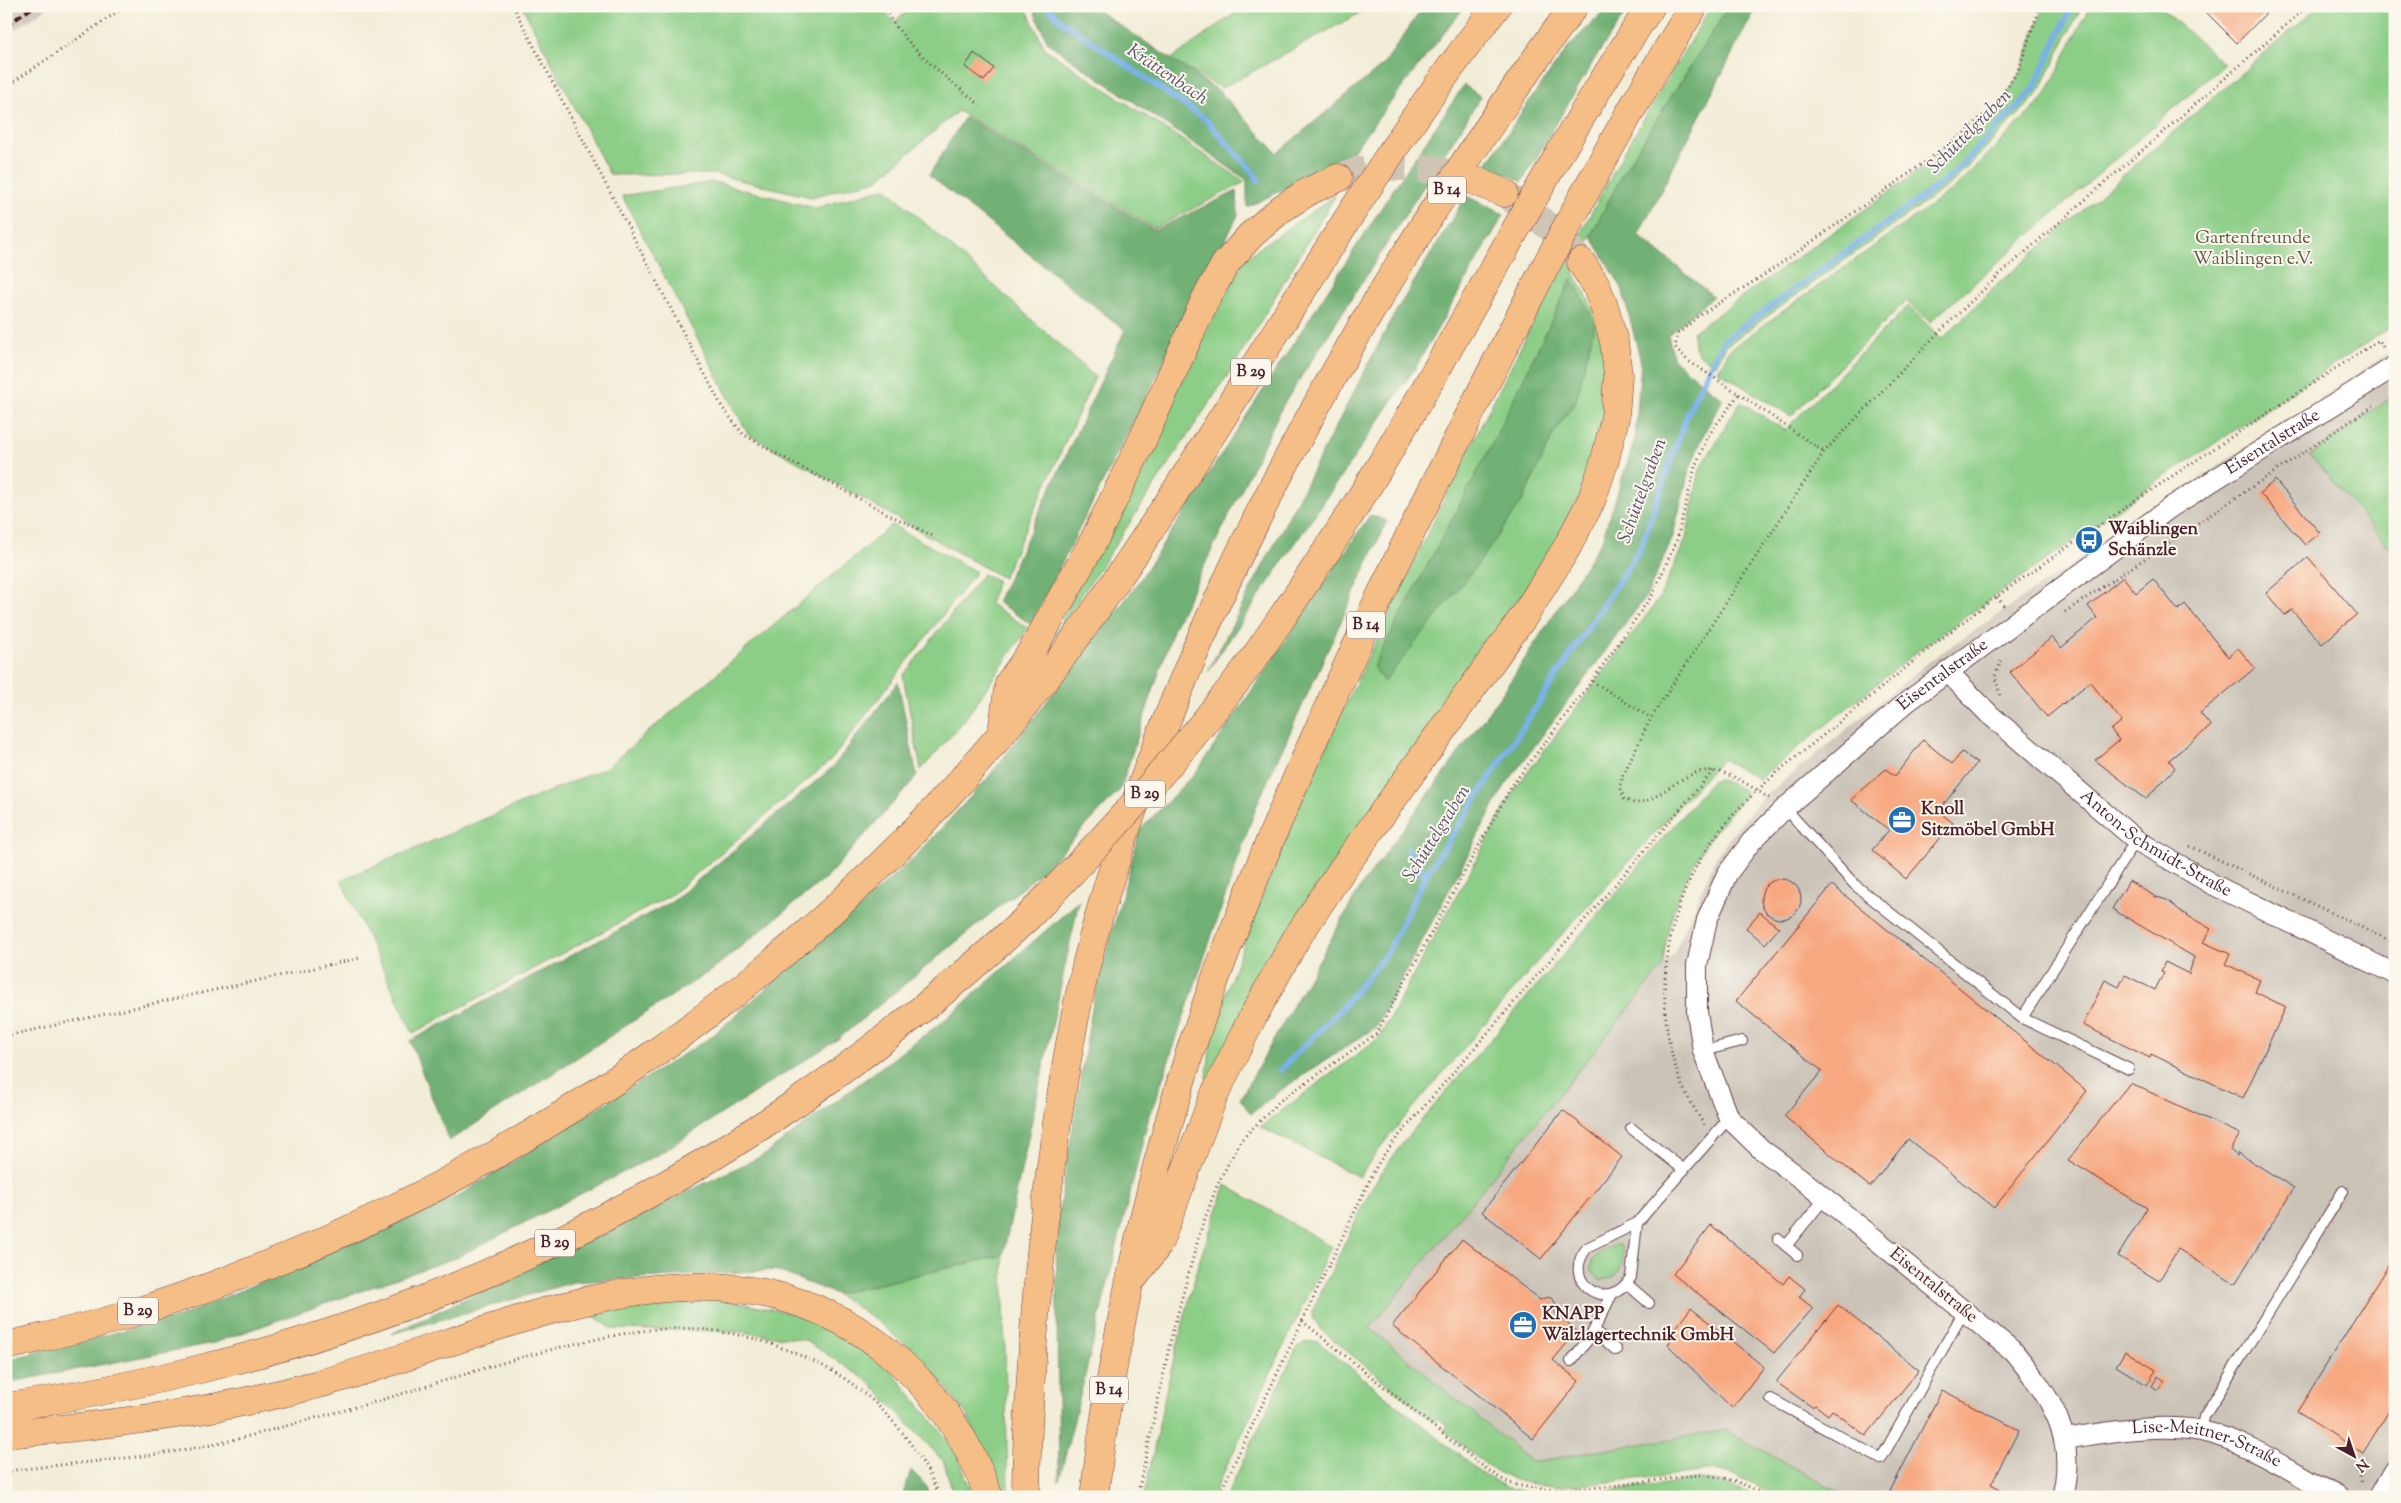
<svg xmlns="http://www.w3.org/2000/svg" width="2401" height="1503" viewBox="0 0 2401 1503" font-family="'Sorts Mill Goudy',serif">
  <rect width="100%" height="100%" fill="#fbf7ec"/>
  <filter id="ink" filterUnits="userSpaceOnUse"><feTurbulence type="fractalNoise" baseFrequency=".02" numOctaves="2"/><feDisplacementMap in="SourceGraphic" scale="10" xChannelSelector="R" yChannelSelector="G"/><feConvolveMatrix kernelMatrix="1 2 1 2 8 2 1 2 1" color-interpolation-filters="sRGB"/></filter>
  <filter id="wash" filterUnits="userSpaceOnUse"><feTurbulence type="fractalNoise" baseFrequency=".0096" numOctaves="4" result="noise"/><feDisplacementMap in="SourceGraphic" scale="20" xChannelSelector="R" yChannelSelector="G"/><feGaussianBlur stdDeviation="1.12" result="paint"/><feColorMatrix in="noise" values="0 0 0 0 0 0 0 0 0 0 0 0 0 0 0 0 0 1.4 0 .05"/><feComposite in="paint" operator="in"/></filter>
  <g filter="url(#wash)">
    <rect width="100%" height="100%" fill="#f2edd7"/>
    <!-- industrial -->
    <path fill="#cbc3b8" d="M6 6H50L6 36Z
      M2395 349V1497H1847L1725 1430 1532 1462 1370 1328 1675 951 1718 853 1758 802 1931 660 2167 500Z"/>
    <!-- green -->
    <path fill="#8cce87" stroke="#6b7659" d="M522 6H881L894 22 914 6H1025L1045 49 1245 182 1155 228 958 111 877 180 811 197 714 174 610 175Z
      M1245 6H1373L1222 88 1170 60Z
      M1711 6H1729L1624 171 1573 270 1601 324 1608 393 1594 463 1561 536 1205 1096 1211 1041 1221 1006 1252 922 1300 804 1342 712 1452 483 1546 297 1623 154Z
      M2044 6H2082L2038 94 1953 182 1726 346 1716 365C1699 355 1693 353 1693 332L1961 141 2001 104 2021 72Z
      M2090 6H2159L2224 64 1930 322 1906 301 1791 416 1718 371 1729 350 1955 188 2044 98Z
      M2319 6H2395V324L2155 483 1920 649 1759 779 1722 759 1543 955 1385 1141 1359 1177 1260 1127 1379 1038 1515 789 1659 599 1686 539 1700 469 1740 402 1785 430 1908 306 1942 339 1999 283Z
      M713 182 815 208 886 188 1095 377 1003 578 748 434 622 196Z
      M1335 196 1235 364 1052 640 1197 347 1245 258Z
      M2395 395V554L2310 455Z
      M892 525 976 572 832 759 671 895 413 1033 341 880 607 767Z
      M983 574 997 580 990 604 1028 628 966 718 921 770 903 676Z
      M1719 779 1745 790 1746 796C1699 842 1668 900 1663 966L1370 1328 1532 1462 1725 1430 1847 1497H1779L1736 1475 1715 1470C1685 1474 1654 1477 1624 1480 1586 1485 1546 1491 1510 1478 1488 1470 1463 1445 1445 1431L1448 1426 1438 1418 1434 1422 1320 1329 1314 1320 1312 1311 1373 1185 1403 1142 1712 781Z
      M1226 1185 1331 1246 1212 1497H1144L1167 1386 1198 1265Z
      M1616 1244 1622 1247C1625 1257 1621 1271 1613 1278L1600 1280 1591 1269 1592 1260 1601 1252Z
      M1003 1255 1008 1497H1001L967 1415 923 1359 872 1317 836 1294Z
      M700 1295 810 1317 889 1368 956 1450 973 1497H954L944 1462 868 1381 805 1340 742 1332 613 1329 586 1311Z
      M1317 1341 1484 1475 1506 1487 1544 1497H1226L1297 1347 1306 1342Z
      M1697 1480C1719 1480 1736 1487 1756 1497H1561Z"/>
    <!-- forest -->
    <path fill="#71b174" stroke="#5e6850" d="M1032 6H1091L1219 91 1277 153 1384 64 1424 6H1465L1346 160 1247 207V180L1048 43Z
      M1609 6H1630L1594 60 1522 182 1487 164 1530 100 1570 45Z
      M1729 6H1757L1638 235 1713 296 1668 335 1674 360 1723 399 1705 431 1689 471 1672 539 1647 595 1504 787 1376 1027 1278 1092 1251 1114 1240 1099 1360 888 1504 691 1602 540 1635 439 1641 362 1622 288 1591 236 1624 171Z
      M1464 85 1481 97 1283 405 1174 627 1120 790 1045 869 838 1039 659 1154 457 1257 214 1343 6 1383V1360L181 1316 458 1196 711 1037 914 858 987 779 1136 586 1393 190Z
      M965 117 1155 230 1237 191 1238 215 1031 624 997 602 1125 330 929 175Z
      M1466 196 1504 214 1415 368 1208 671 1395 313Z
      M1572 278 1595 323 1576 400 1554 433 1523 500 1478 564 1384 682 1373 667 1490 448Z
      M1370 515 1387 521 1257 804 1147 1124 1059 1481 1056 1230 1093 1002 1140 830 1198 770Z
      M898 682 917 776 828 876 713 969 449 1141 410 1041 673 901 833 767Z
      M1079 901 1003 1255 836 1294 775 1270 574 1282 391 1334 764 1155 947 1018Z
      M911 1470 928 1488 929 1497H902Z"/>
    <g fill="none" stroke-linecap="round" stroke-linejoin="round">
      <!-- stream -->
      <path stroke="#7ab1e9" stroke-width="6" d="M1047 6 1060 20 1205 119 1253 172 1258 180
        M1408 849 1426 875
        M1280 1070 1340 1010 1387 953 1426 875 1641 547 1689 409 1723 341 1950 177 2034 89 2072 6"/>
    </g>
    <g id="blocks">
      <!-- building -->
      <path fill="#f7a880" d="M2200 6H2273L2237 43Z
        M974 53 994 68 984 81 965 67Z
        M2275 480 2320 533 2305 545 2260 493Z
        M2308 557 2357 614 2322 644 2292 610 2285 615 2266 593Z
        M2123 577 2136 593 2153 579 2178 610 2185 604 2228 657 2238 648 2255 668 2200 713 2211 726 2169 760 2175 768 2146 799 2095 760 2119 740 2111 730 2122 721 2090 682 2047 717 2010 672 2052 637 2061 648 2097 618 2088 606Z
        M1923 740 1952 764 1962 752 1977 763 1938 811 1953 823 1906 879 1872 850 1889 830 1851 800 1886 769 1895 776Z
        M1761 899a20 20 0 1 1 40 0a20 20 0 1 1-40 0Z
        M2129 881 2156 897 2167 900 2183 913 2211 929 2203 942 2230 954 2225 964 2260 980 2255 992 2286 1007 2243 1098 2151 1054 2150 1058 2083 1025 2105 980 2119 987 2125 975 2155 990 2164 972 2161 971 2165 962 2189 974 2194 957 2112 909Z
        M1832 885 2087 1091 1994 1208 1908 1139 1870 1187 1784 1116 1822 1071 1736 1001Z
        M1760 912 1779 928 1765 944 1746 928Z
        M2130 1083 2240 1134 2230 1150 2237 1156 2238 1153 2294 1188 2235 1284 2178 1249 2159 1281 2118 1256 2147 1208 2068 1160Z
        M1563 1110 1622 1157 1541 1259 1482 1212Z
        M1711 1225 1783 1284 1789 1276 1805 1289 1799 1297 1813 1308 1774 1353 1673 1274Z
        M1462 1239 1540 1300 1547 1297 1553 1299 1556 1305 1554 1312 1577 1331 1553 1360 1579 1381 1533 1439 1392 1326Z
        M2395 1254V1401L2363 1453 2297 1412Z
        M1838 1305 1919 1370 1866 1436 1832 1410 1828 1415 1815 1405 1812 1407 1776 1382Z
        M1691 1308 1764 1367 1732 1408 1668 1345 1675 1335 1672 1333Z
        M2125 1351 2156 1370 2147 1385 2116 1366Z
        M2158 1376 2165 1381 2158 1390 2152 1386Z
        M1942 1390 2019 1430 1991 1484 2002 1490 1995 1497H1887Z"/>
    </g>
  </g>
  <g filter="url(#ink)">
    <use href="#blocks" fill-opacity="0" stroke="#633e45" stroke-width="1"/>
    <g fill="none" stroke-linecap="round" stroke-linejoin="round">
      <!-- trunk-tunnel -->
      <path stroke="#d0c4b5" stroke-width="28" stroke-dasharray="28 14" stroke-linecap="butt" d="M1338 178C1348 175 1358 170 1368 169 1403 163 1441 170 1473 180
        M1504 193 1551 228 1581 262"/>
      <defs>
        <path id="service" d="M1785 808 1855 885 2022 1018 2129 1069
          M2022 1018 2136 840
          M1703 1051 1742 1041
          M1631 1128 1684 1170
          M1637 1223 1631 1277C1609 1316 1559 1282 1587 1248L1637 1223 1729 1118
          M1778 1239 1797 1255
          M1786 1246 1825 1198
          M1627 1284 1649 1303
          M1594 1330 1616 1350
          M1571 1361 1591 1336 1612 1294
          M1771 1399 1881 1459 1964 1311
          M2201 1431 2204 1417 2343 1191"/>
        <g id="minor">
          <path id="s1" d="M1947 671 1989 714 2136 840 2212 884 2395 974"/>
          <path id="s2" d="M2065 1439C2105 1432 2161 1423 2201 1431 2248 1441 2296 1474 2338 1497"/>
          <path id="s3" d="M2062 1497C2078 1436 2050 1396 2013 1351L1800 1178 1761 1149 1729 1118 1703 1051 1697 1012V965L1707 920 1727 874 1751 842 1785 808 1907 702 2171 507 2395 366"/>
          <path d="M2379 1497 2395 1470"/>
        </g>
        <path id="trunk" d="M1473 180 1504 193
          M1252 661C1295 599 1338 536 1377 471 1470 317 1551 156 1651 6
          M1002 733 1009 683 1033 649 1093 542 1142 441 1205 300 1226 263 1251 235 1281 209 1309 191 1338 178
          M1135 1276 1158 1245 1213 1098 1251 1020 1296 939 1341 871 1524 616 1566 549 1592 499 1605 460 1615 418 1618 375 1614 342 1605 309 1596 285 1581 262
          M6 1346C43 1337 81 1329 117 1318 506 1198 853 954 1088 621 1231 420 1345 200 1497 6
          M6 1407C67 1399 128 1386 188 1372 509 1296 785 1142 1027 918
          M6 1434C111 1425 213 1412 315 1385 498 1337 705 1213 882 1347 932 1386 968 1437 989 1497
          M1026 1497C1026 1445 1030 1394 1033 1343 1042 1223 1056 1105 1081 988 1102 891 1136 795 1174 702 1274 454 1416 222 1574 6
          M1094 1497C1112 1346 1144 1197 1190 1052 1215 975 1246 899 1277 824 1330 699 1388 577 1449 456 1525 304 1603 150 1694 6"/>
      </defs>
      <!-- service casing -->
      <use href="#service" stroke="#633e45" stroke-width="12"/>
      <!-- minor casing -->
      <use href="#minor" stroke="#633e45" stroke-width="22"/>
      <!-- trunk casing -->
      <use href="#trunk" stroke="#633e45" stroke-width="29"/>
      <!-- path -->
      <path stroke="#633e45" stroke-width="3" stroke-dasharray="1 4" stroke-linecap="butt" d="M513 6 722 407 743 434 775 453 886 513 933 536
        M882 6C909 50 941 73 980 105
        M6 87 126 6
        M1739 394 1824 452
        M1997 597 2004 606
        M2065 612 2376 404
        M1592 681 1651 718
        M2000 695 1995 676 2002 659
        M1769 798C1753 788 1733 773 1713 771 1684 767 1661 802 1635 803 1632 803 1627 800 1624 799L1620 786 1623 775 1651 718 1824 452 1936 335 2000 274 2308 6
        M2190 846 2395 943
        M6 1036 360 958
        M1704 1125C1697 1112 1688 1099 1682 1085 1654 1017 1661 934 1695 869 1728 805 1792 761 1847 716 1897 675 1946 633 1999 595 2123 507 2251 424 2379 340L2384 349
        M1302 1321 1485 1468C1492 1472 1500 1479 1508 1482 1555 1500 1647 1480 1699 1475 1727 1476 1745 1484 1769 1497
        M2359 1472 2362 1486
        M6 1473 15 1470C82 1462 150 1458 216 1444 256 1435 295 1423 334 1413 420 1391 502 1359 588 1341 627 1332 669 1325 709 1330 743 1334 776 1344 806 1358 867 1383 915 1437 940 1497
        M1137 1497 1172 1334 1200 1232 1218 1183 1241 1140 1281 1100 1376 1034 1511 787 1592 681 1653 594 1677 539 1695 467 1708 436 1739 394 1687 360 1675 347 1678 334 1697 317 1764 275 1896 183 1962 135 1996 104 2018 71 2040 6
        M1218 1497 1377 1165 1391 1145 1713 771"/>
      <!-- service -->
      <use href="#service" stroke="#fff" stroke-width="10"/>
      <!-- minor -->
      <use href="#minor" stroke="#fff" stroke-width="20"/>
      <!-- trunk -->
      <use href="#trunk" stroke="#f6be87" stroke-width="28"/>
      <!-- rail -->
      <path stroke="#4a1f2b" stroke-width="4" stroke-dasharray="8 4" stroke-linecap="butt" d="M6 10 12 6
        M6 26 34 6"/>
      <defs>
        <path id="trunk-bridge" d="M1027 918C1109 835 1182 754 1252 661"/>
      </defs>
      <!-- trunk-bridge casing -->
      <use href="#trunk-bridge" stroke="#633e45" stroke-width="29" stroke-linecap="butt"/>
      <!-- trunk-bridge -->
      <use href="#trunk-bridge" stroke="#f6be87" stroke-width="28"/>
    </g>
  </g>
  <!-- icons -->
  <defs>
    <symbol id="bus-disc" viewBox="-11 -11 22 22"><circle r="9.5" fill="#1f6fb2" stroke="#fbf7ec"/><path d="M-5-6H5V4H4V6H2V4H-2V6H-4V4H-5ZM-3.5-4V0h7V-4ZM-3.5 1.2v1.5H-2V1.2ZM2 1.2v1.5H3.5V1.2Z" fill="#fff"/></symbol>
    <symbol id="office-disc" viewBox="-11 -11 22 22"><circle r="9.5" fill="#1f6fb2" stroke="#fbf7ec"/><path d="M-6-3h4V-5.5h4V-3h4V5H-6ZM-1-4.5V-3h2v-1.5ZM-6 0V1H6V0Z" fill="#fff"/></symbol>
  </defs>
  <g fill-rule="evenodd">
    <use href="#bus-disc" x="2073" y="524" width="32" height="32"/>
    <use href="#office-disc" x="1886" y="804" width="32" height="32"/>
    <use href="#office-disc" x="1507" y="1309" width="32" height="32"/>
  </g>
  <g text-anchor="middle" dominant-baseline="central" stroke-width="4" stroke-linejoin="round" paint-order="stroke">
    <!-- shield labels -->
    <g fill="#fbf7ec" stroke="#7f6065" stroke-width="1">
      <rect x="1428" y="176.5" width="38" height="27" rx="4"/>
      <rect x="1231" y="358.5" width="40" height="27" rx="4"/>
      <rect x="1347" y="611.5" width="38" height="27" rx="4"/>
      <rect x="1125" y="780.5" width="40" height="27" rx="4"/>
      <rect x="535" y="1229.5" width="40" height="27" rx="4"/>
      <rect x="118" y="1297.5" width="40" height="27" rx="4"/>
      <rect x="1090" y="1376.5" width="38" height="27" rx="4"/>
    </g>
    <g font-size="16" font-weight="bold" fill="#4a1f2b">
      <text x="1447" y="190">B 14</text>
      <text x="1251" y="372">B 29</text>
      <text x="1366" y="625">B 14</text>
      <text x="1145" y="794">B 29</text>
      <text x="555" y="1243">B 29</text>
      <text x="138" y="1311">B 29</text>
      <text x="1109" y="1390">B 14</text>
    </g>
    <!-- park labels -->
    <g font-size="18" fill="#5e5447" stroke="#fbf7ec">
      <text x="2253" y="239">Gartenfreunde<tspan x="2253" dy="21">Waiblingen e.V.</tspan></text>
    </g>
    <!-- street labels -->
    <g font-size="18" fill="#4a1f2b" stroke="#fbf7ec">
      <text stroke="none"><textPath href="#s3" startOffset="1482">Eisentalstraße</textPath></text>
      <text stroke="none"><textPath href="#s3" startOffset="1078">Eisentalstraße</textPath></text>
      <text stroke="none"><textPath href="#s1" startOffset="272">Anton-Schmidt-Straße</textPath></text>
      <text transform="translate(1933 1286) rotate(39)">Eisentalstraße</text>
      <text stroke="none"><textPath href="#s2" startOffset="145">Lise-Meitner-Straße</textPath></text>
    </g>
    <!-- poi labels -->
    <g font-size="18" font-weight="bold" fill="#4a1f2b" stroke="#fbf7ec" text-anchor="start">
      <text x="2108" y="530">Waiblingen<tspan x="2108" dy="21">Schänzle</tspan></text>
      <text x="1921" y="810">Knoll<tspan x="1921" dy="21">Sitzmöbel GmbH</tspan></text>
      <text x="1542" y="1315">KNAPP<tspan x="1542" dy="21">Wälzlagertechnik GmbH</tspan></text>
    </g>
    <!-- water labels -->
    <g font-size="19" font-style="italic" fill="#5b526e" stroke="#fbf7ec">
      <text transform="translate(1167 75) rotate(34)">Krättenbach</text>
      <text transform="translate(1970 132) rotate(-45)">Schüttelgraben</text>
      <text transform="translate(1643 491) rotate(-70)">Schüttelgraben</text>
      <text transform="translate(1437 834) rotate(-58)">Schüttelgraben</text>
    </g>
  </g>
  <!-- margin -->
  <rect width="2401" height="1503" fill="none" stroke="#fbf7ec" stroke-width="25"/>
  <!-- north arrow -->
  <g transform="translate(2354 1456) rotate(140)" stroke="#fbf7ec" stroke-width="4" paint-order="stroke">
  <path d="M0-4L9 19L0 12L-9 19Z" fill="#4a1f2b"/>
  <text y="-8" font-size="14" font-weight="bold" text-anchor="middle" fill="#4a1f2b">N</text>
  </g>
</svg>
